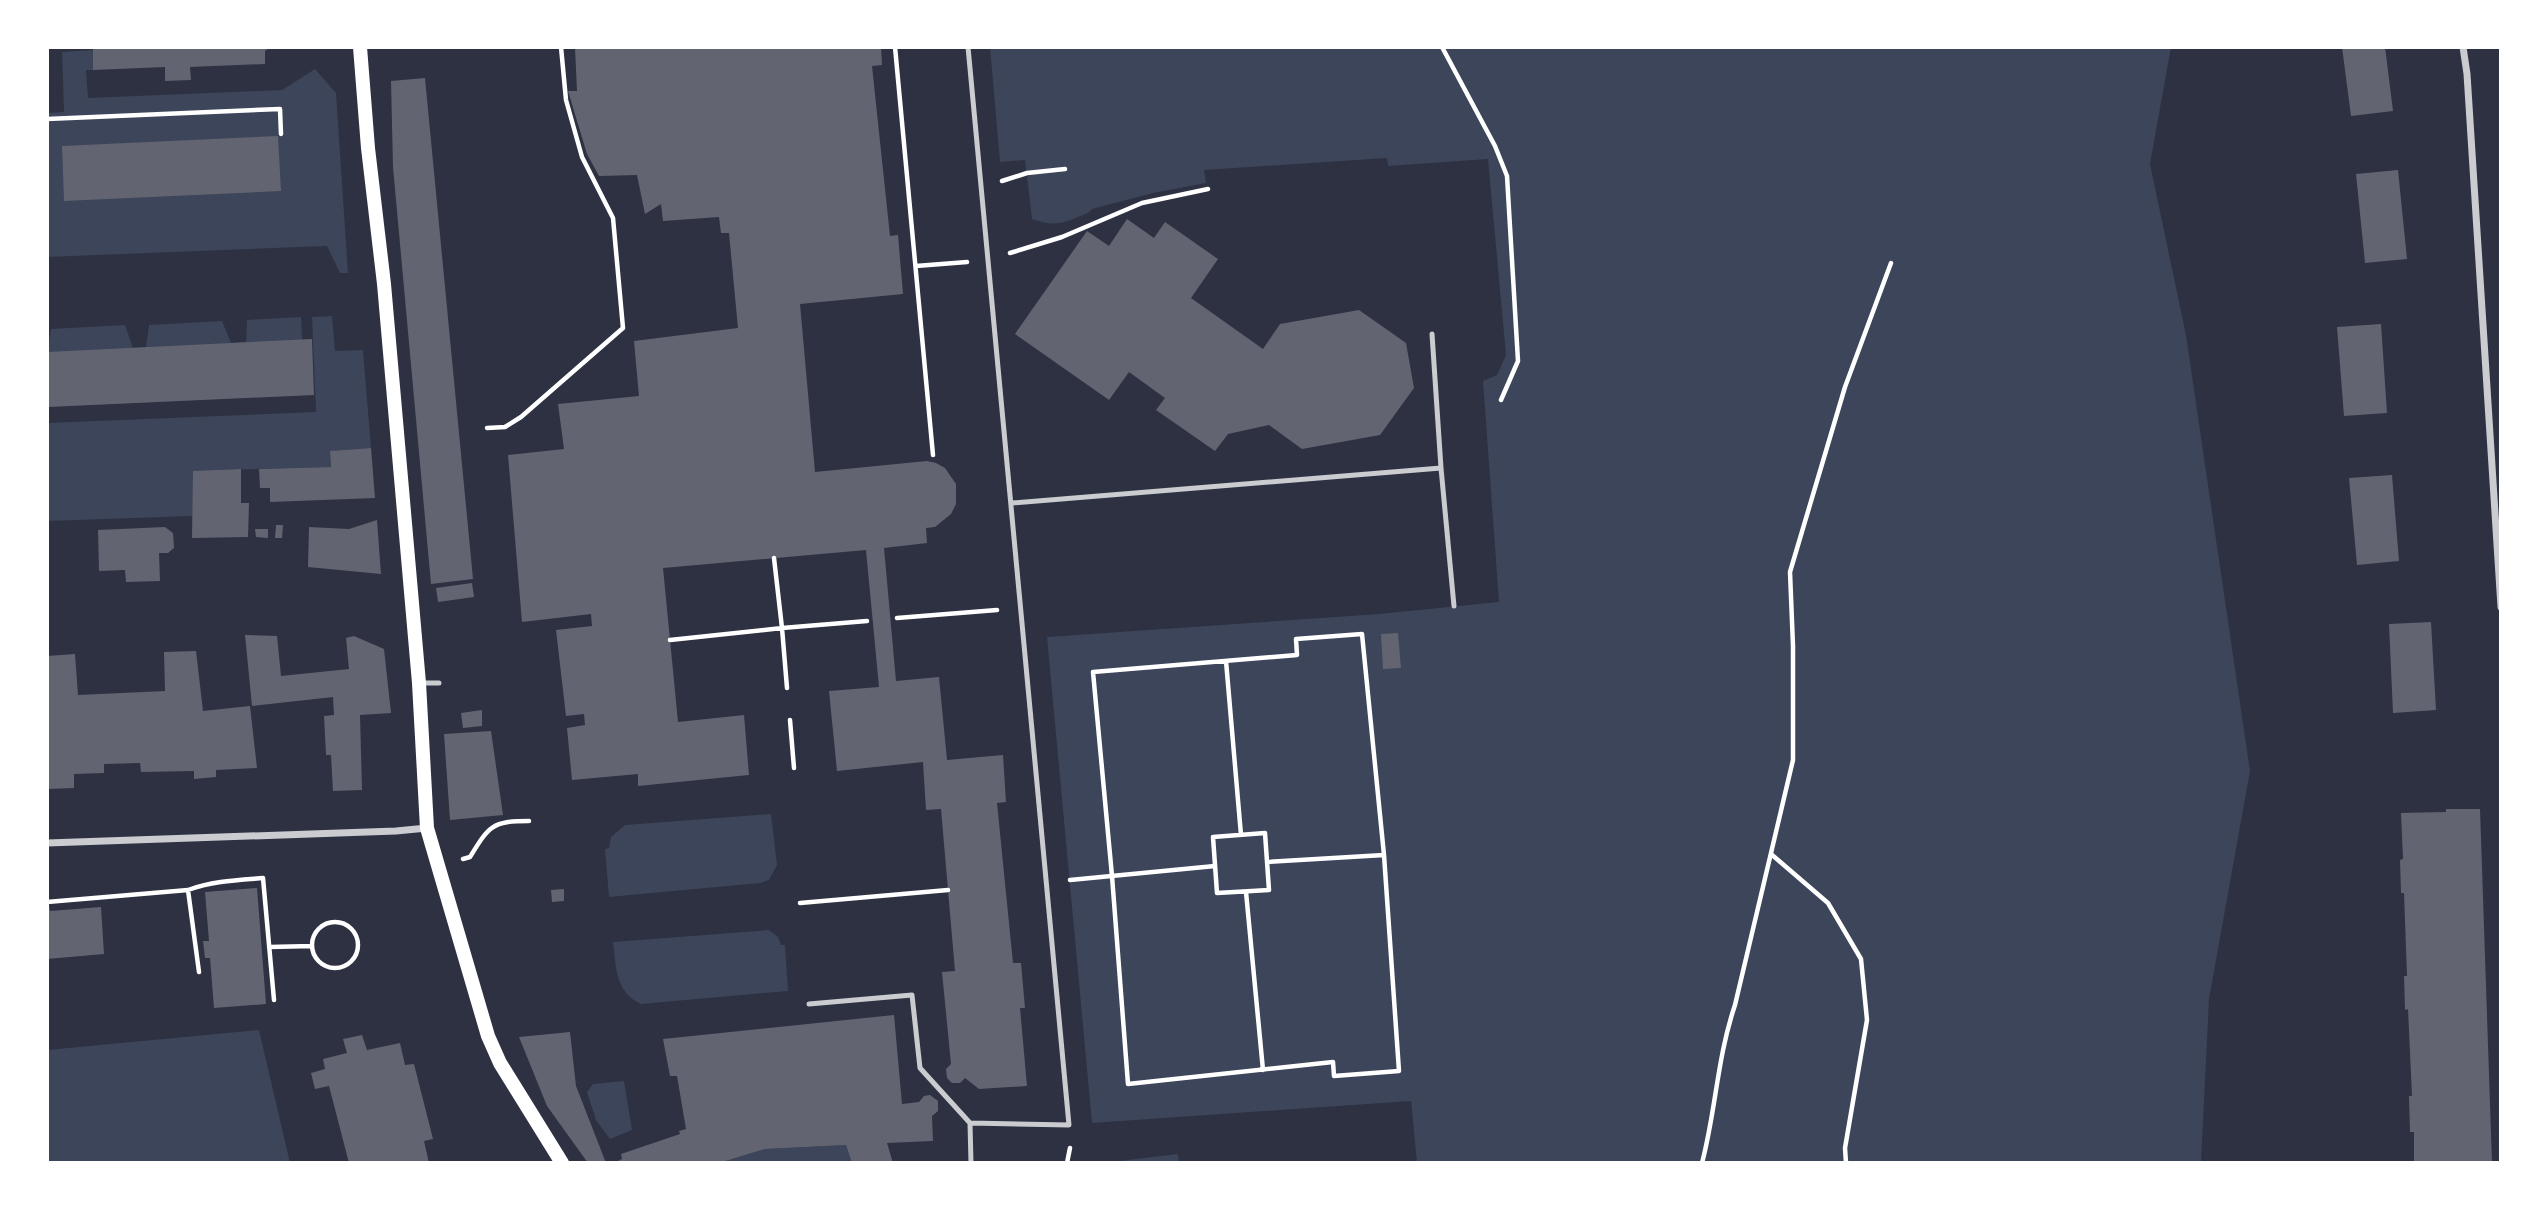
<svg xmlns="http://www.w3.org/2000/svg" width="2548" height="1210" viewBox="0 0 2548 1210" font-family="'Source Sans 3',sans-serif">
  <rect width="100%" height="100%" fill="#2d3142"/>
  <!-- green -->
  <path fill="#3c4559" d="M990 47H2171L2150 164 2186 335 2250 771 2209 999 2201 1163H1417L1411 1101 1092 1123 1047 637 1379 614 1499 602 1483 381 1497 375 1506 355 1488 159 1388 166 1387 158 1204 170 1206 183 1153 193 1092 209 1088 213C1065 222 1057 228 1032 219L1025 160 1000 162Z
    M93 50V70H86L88 98 282 90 315 69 336 93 348 273H340L327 246 47 257V113L64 112 62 52Z
    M332 316 335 351 363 350 371 448 330 451 331 467 217 470 193 516 47 521V423L316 412 312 317Z
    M301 317 305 395 47 407V352L51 329 125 325 133 348 146 347 149 325 222 321 231 343 246 342 247 320Z
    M771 814 777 865 769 880 760 883 609 897 605 849 609 848 611 837 625 825Z
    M769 930 778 937 781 945H785L788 991 641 1004C615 992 616 967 613 942Z
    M259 1030 290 1163H47V1050Z
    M624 1081 632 1130 610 1139 596 1120 587 1092 593 1084Z
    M846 1145 852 1163H719L765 1149Z
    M1178 1154 1179 1163H1103Z"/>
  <!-- building -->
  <path fill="#626471" d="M93 47H271L265 51V64L190 67 191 80 165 81V67L93 70Z
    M575 47H881L882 65 872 66 890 236 898 235 903 294 800 304 815 472 927 461 936 463 945 468 956 484V504L951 514 935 527 926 528 927 543 884 548 896 681 939 677 947 760 1003 755 1006 802 997 803 1013 963H1021L1025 1008H1020L1027 1086 979 1089 965 1078 960 1083H952L947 1078 946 1069 951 1064 942 972 955 971 941 809 926 810 923 762 837 771 829 691 879 687 866 550 663 568 678 722 744 715 749 775 638 786V774L572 780 567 728 585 725 584 714 566 716 556 630 592 626 591 614 522 622 508 455 564 449 558 404 639 396 634 341 738 328 729 233H721L719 217 663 221 661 204 645 214 637 175 599 176 587 154 568 91H577Z
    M2342 47H2385L2393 111 2351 116Z
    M425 78 473 579 431 584 393 167 391 81Z
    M278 136 281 191 64 201 62 146Z
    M2398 170 2407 259 2365 263 2356 174Z
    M1127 219 1154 238 1165 222 1218 259 1191 298 1263 349 1280 324 1359 310 1406 343 1414 388 1380 435 1302 449 1269 425 1228 434 1215 451 1156 410 1165 398 1129 372 1109 400 1015 334 1087 231 1109 246Z
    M2381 324 2387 413 2344 416 2337 327Z
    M312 339 314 395 47 407V352Z
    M371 448 375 498 270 502V488H260L259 469 331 467 330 451Z
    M241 469V503H249L248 537 192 538 193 471Z
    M2392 475 2399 561 2357 565 2349 478Z
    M377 520 381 574 308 567 309 527 349 529Z
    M276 525H283L282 538H275Z
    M165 527 173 533 174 548 168 553H159L160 581 126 582 125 570 99 571 98 530Z
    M255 529H268V538L256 537Z
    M472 583 474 597 438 602 436 588Z
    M2431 622 2436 710 2393 713 2389 624Z
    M1398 633 1401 668 1383 669 1381 634Z
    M245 635 277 636 281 676 349 669 346 638 354 636 384 649 391 713 360 715 362 790 333 791 331 755H326L324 716 334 715 333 697 252 706Z
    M196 651 203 711 250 706 257 768 216 770V777L194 779V771L141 772 140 763 104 764V773L74 774V788L47 789V656L75 654 78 695 165 691 164 652Z
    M482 710V726L463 728 461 713Z
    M491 731 503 815 450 820 444 734Z
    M2446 809H2480L2492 1163H2414V1132H2410L2409 1096H2412L2408 1009 2405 1010 2404 976H2407L2404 893H2401L2400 860 2403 859 2401 813 2446 812Z
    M257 888 266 1004 214 1008 210 958H205L204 949 203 941H209L205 892Z
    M564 889V901L552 902 551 890Z
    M47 905H49L50 911 101 907 104 954 47 959Z
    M894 1015 902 1104 919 1102 924 1096 930 1095 938 1101V1111L932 1116 933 1141 887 1143 893 1163H852L846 1145 765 1149 719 1163H614L622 1159 621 1154 680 1134 679 1131 686 1129 677 1076H670L663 1039Z
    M570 1032 576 1086 606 1163H588L547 1106 519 1037Z
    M362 1035 367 1050 400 1043 405 1065 414 1064 433 1139 424 1141 429 1163H349L329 1086 315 1089 311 1073 325 1069 323 1059 347 1053 343 1039Z"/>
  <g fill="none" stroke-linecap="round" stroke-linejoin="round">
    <!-- path -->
    <path stroke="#fff" stroke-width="4.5" d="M895 47 933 455
      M1442 47 1495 146 1507 176 1518 361 1501 400
      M47 119 280 109 281 134
      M1002 181 1027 173 1065 169
      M1010 253 1062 237 1142 203 1208 189
      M916 266 967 262
      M487 428 505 427 521 417 623 328 613 218 582 157 566 100 561 47
      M897 618 997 610
      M670 640 782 628 774 558
      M1226 661 1241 835
      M787 688 782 628 867 621
      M790 720 794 768
      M1265 833 1269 890 1217 893 1213 837Z
      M1771 854 1828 903 1861 959 1867 1020 1845 1148 1846 1163
      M463 859 470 857C489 826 492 821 529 821
      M1267 862 1384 855 1362 634 1296 639 1297 655 1093 672 1112 876 1128 1084 1333 1062 1334 1076 1399 1071 1384 855
      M1070 880 1215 866
      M188 890C212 881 238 880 263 878L274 1000
      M1246 892 1263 1070
      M47 902 188 890 199 972
      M800 903 948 890
      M312 945a23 23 0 1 1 46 0a23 23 0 1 1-46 0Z
      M269 947 312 946
      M1067 1163 1070 1148
      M1702 1163C1716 1110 1717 1058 1735 1005L1793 760V646L1790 572 1845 387 1891 263"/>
    <!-- service -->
    <path stroke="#caccd0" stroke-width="5" d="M1441 468 1454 606
      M1012 503 1441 468 1432 334
      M419 683H439
      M809 1004 912 995 920 1068 970 1123 1069 1125 968 47
      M970 1123 971 1163"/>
    <!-- minor -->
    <path stroke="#caccd0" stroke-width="7" d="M2463 47 2467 74 2501 607
      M47 843 396 831 427 828"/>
    <!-- secondary -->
    <path stroke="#fff" stroke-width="14" d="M360 47 368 148 384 284 419 683 427 828 488 1036 500 1063 562 1163"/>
  </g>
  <!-- border -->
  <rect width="2548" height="1210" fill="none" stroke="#ffffff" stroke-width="98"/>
</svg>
